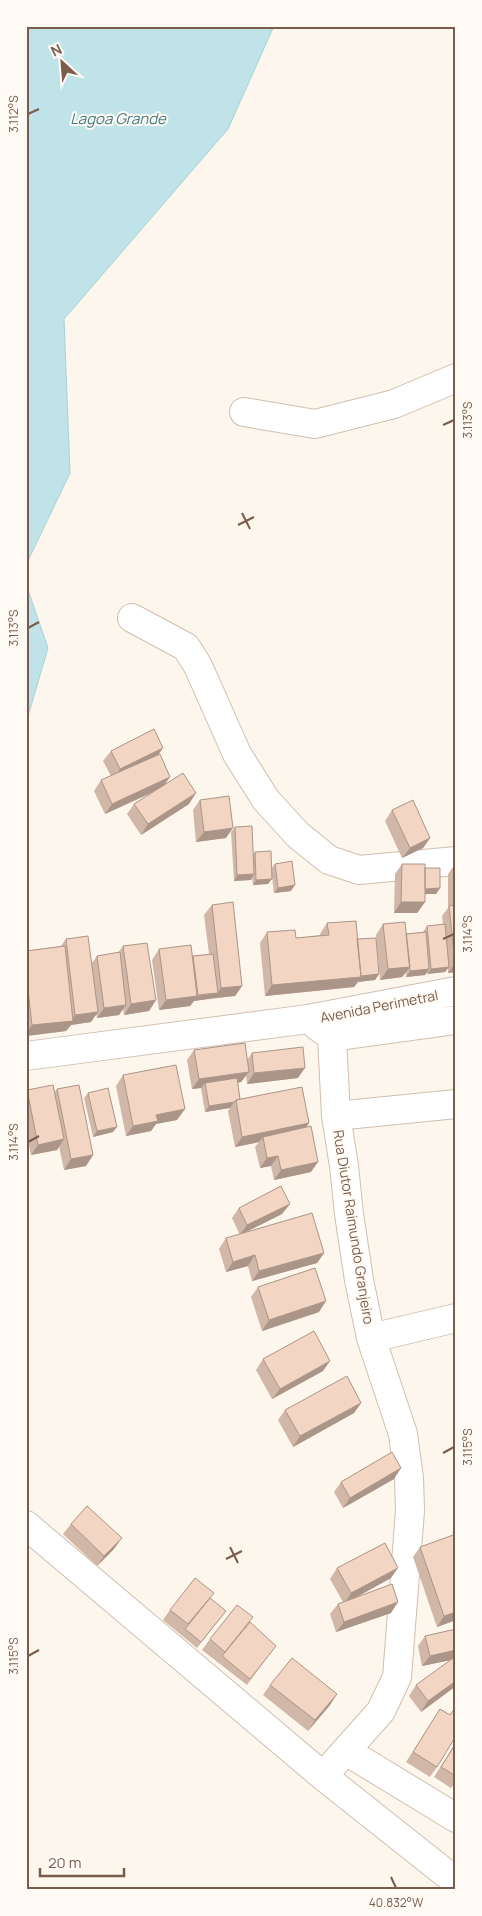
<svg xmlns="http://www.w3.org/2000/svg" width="482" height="1916" viewBox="0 0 482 1916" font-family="Manrope,sans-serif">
  <rect width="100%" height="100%" fill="#fdf6ec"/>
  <!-- water -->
  <path fill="#bfe3e8" stroke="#a5d3da" d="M26 26H274L228 129 64 319 70 473 26 565Z
    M26 584 48 648 26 723Z"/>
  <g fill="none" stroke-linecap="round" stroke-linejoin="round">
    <defs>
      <path id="minor" d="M244 412 315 424 394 404 456 378
        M132 618 186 647 198 666 237 754 266 800 298 835 329 860 359 870 456 861
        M317 1026 332 1037 456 1020
        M26 1056 308 1019 456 991
        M336 1116 456 1104
        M371 1338 456 1318
        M26 1525 323 1776 449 1876
        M346 1751 456 1818
        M323 1776 381 1711 397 1677 410 1511 409 1478 403 1434 371 1338 359 1280 349 1214 344 1166 336 1116 332 1037"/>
    </defs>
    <!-- minor casing -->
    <use href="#minor" stroke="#d1beb0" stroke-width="30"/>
    <!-- minor -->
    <use href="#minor" stroke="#fff" stroke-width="28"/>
  </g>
  <!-- wall -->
  <path fill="#d1b7a8" d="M111 751 158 755 166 783 189 804 141 835 127 814 134 804 152 793 105 814 94 791 101 780 111 776 103 761Z
    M200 800 226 838 196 842 193 810Z
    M392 810 430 838 423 848 402 858 385 821Z
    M235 827 254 854 255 852 268 884 253 885 252 877 251 880 234 881 231 832Z
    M275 864 291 891 274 893 271 869Z
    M402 864 425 868 440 888 436 894H425V902L417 913H394L395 874Z
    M455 864H456V972L448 973V968L445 972 427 974V972L425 975 406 977V973L402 977 380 980 376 935 383 924 406 934 423 932 427 926 443 924 442 916 448 908V874Z
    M212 905 242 986 235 996 194 1001 190 1006 159 1010 152 960 159 949 192 957 193 956 209 954 204 915Z
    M327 923 357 939 379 974 375 980 358 982 354 987 265 996 260 943 267 932 296 938 320 935V934Z
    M66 939 92 963 97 956 118 953 123 946 156 1000 149 1011 124 1015 123 1009 119 1015 97 1018 96 1014 91 1022 71 1025 66 1031 26 1036V951L61 946Z
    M194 1050 247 1060 252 1053 298 1078 247 1084 246 1075 241 1082 237 1083 240 1099 309 1123 306 1127 311 1172 274 1180 271 1166 260 1168 255 1147 259 1142 235 1147 228 1111 230 1108 205 1112 201 1088 192 1089 187 1060Z
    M123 1075 177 1120 156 1124 151 1131 126 1136 116 1086Z
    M57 1089 93 1155 86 1166 64 1170 59 1146 57 1150 31 1155 26 1132V1091L27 1090 54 1093Z
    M88 1093 113 1132 93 1137 84 1098Z
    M239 1208 282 1214 242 1234 324 1253 317 1263 252 1281 248 1266 226 1272 219 1249 226 1238 240 1235 232 1218Z
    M258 1287 319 1312 262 1331 251 1297Z
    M263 1359 323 1371 272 1399 256 1370Z
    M361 1403 354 1413 293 1447 278 1420 285 1410Z
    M456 1418V1438H453L455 1419Z
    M394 1479 343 1508 334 1492 341 1482Z
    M71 1524 114 1549 97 1566 63 1534Z
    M420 1547 456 1620 437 1627 413 1557Z
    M337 1568 391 1578 355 1598 391 1613 336 1632 330 1614 338 1604 343 1602 330 1579Z
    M210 1598 226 1611 197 1648 163 1620 170 1610Z
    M456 1629V1686L421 1712 409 1696 416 1685 451 1660 422 1666 418 1646 425 1636Z
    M210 1639 272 1651 247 1685 202 1650Z
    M270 1685 330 1705 308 1731 263 1695Z
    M455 1708 437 1767 430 1777 406 1762 440 1709 450 1715Z
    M456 1742V1782L451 1788 434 1777Z
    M456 1784V1791L453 1790Z
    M456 1884V1890H449H452Z"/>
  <!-- shaded-wall -->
  <path fill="#aa9588" d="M163 748 156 758 113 780 120 769Z
    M170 777 163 787 105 814 112 804Z
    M196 793 189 804 141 835 148 824Z
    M233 828 226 838 196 842 204 832Z
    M430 838 423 848 402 858 410 848Z
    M254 874 251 880 234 881 237 875Z
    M272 879 268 884 253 885 256 880Z
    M295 885 291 891 274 893 278 888Z
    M440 888 436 894H421L425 889Z
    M401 902H425L417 913H394Z
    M455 963 456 972 448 973Z
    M410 967 402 977 380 980 388 969Z
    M449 967 445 972 427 974 431 969Z
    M429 969 425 975 406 977 410 971Z
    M379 974 375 980 358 982 354 987 265 996 272 985Z
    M242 986 235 996 214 998 221 988Z
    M218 993 214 998 194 1001 190 1006 159 1010 166 1000Z
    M156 1000 149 1011 124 1015 131 1004Z
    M126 1005 119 1015 97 1018 104 1008Z
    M98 1012 91 1022 71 1025 66 1031 26 1036V1034L32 1025 71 1021 75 1015Z
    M305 1068 298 1078 247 1084 254 1073Z
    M249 1072 241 1082 205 1087V1083L201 1088 192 1089 199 1079Z
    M234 1102 230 1108 205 1112 209 1106Z
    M185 1109 177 1120 156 1124 151 1131 126 1136 133 1126 156 1115Z
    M309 1123 302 1133 263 1137 259 1142 235 1147 242 1137Z
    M117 1127 113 1132 93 1137 97 1131Z
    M64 1139 57 1150 31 1155 38 1145Z
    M93 1155 86 1166 64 1170 71 1159Z
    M278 1156 271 1166 260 1168 267 1158Z
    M318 1162 311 1172 274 1180 281 1170Z
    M290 1204 282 1214 240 1235 247 1225Z
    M324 1253 317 1263 252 1281 259 1271Z
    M255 1255 248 1266 226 1272 233 1262Z
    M326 1301 319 1312 262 1331 269 1320Z
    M330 1361 323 1371 272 1399 280 1389Z
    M361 1403 354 1413 293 1447 300 1436Z
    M401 1468 394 1479 343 1508 350 1498Z
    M122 1538 114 1549 97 1566 104 1556Z
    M398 1568 391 1578 344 1604 351 1593Z
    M398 1602 391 1613 336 1632 344 1622Z
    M456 1612V1620L437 1627 444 1616Z
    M456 1650V1659L422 1666 430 1656Z
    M456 1681V1686L421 1712 428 1701Z
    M337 1694 330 1705 308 1731 315 1720Z"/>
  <!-- building -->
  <path fill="#f3d5c3" stroke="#aa9588" d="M154 729 163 748 120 769 111 751Z
    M160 754 170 777 112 804 101 780Z
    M183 773 196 793 148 824 134 804Z
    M229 796 233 828 204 832 200 800Z
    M413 800 430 838 410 848 392 810Z
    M252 826 254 874 237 875 235 827Z
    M271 851 272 879 256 880 255 852Z
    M292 861 295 885 278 888 275 864Z
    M402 864H425V902H401Z
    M455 864H456V902H455Z
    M425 868H440V888L425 889Z
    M233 902 242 986 221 988 212 905Z
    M456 905V963H455L449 906Z
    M356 921 361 977 272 985 267 932 295 930 296 938 329 935 327 923Z
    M405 922 410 967 388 969 383 924Z
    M445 924 449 967 431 969 427 926Z
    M426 932 429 969 410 971 406 934Z
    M88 936 98 1012 75 1015 66 939Z
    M376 938 379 974 361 976 357 939Z
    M147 943 156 1000 131 1004 123 946Z
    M191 945 197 996 166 1000 159 949Z
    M65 946 73 1021 32 1025 26 973V951Z
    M120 952 126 1005 104 1008 97 956Z
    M213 954 218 993 198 995 193 956Z
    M245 1043 249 1072 199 1079 194 1050Z
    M303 1047 305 1068 254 1073 252 1053Z
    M176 1065 185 1109 156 1115 158 1121 133 1126 123 1075Z
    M237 1078 240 1099 236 1100 234 1102 209 1106 205 1083Z
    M53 1085 64 1139 38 1145 27 1090Z
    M79 1085 93 1155 71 1159 57 1089Z
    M302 1087 309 1123 242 1137 236 1100Z
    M108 1088 117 1127 97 1131 88 1093Z
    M311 1126 318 1162 281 1170 278 1156 267 1158 263 1137Z
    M281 1186 290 1204 247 1225 239 1208Z
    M312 1213 324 1253 259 1271 255 1255 233 1262 226 1238Z
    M315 1268 326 1301 269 1320 258 1287Z
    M314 1331 330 1361 280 1389 263 1359Z
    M347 1376 361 1403 300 1436 285 1410Z
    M392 1452 401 1468 350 1498 341 1482Z
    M87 1506 122 1538 104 1556 71 1524Z
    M456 1534V1612L444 1616 420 1547Z
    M385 1543 398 1568 351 1593 337 1568Z
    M195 1578 214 1593 188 1624 170 1610Z
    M392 1584 398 1602 344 1622 338 1604Z
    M210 1598 226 1611 201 1642 185 1629Z
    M237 1605 253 1617 225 1652 210 1639Z
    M250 1622 276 1646 250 1679 222 1656Z
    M456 1629V1650L430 1656 425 1636Z
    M456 1656V1681L428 1701 416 1685Z
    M292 1658 337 1694 315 1720 270 1685Z
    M455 1708 456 1709V1736L437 1767 413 1752 440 1709 450 1715Z
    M456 1743V1776L441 1767Z"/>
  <!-- ticks -->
  <path fill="none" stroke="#7a5c4d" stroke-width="2" d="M28 114 39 109M443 425 454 420M242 513 250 529M238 525 254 517M28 628 39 622M443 939 454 934M28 1142 39 1136M443 1453 454 1447M230 1547 238 1563M226 1559 242 1551M28 1656 39 1650M391 1877 396 1888"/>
  <g text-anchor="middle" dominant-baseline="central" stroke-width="4" stroke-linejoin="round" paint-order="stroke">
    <!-- street labels -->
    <g font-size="14" fill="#7a5c4d" stroke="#fffaf3">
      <text transform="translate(379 1006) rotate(-11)">Avenida Perimetral</text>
      <text transform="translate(354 1227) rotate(81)">Rua Diutor Raimundo Granjeiro</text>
    </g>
    <!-- water labels -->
    <g font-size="15" font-style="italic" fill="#437c86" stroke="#fffaf3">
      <text x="118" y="118">Lagoa Grande</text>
    </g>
  </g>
  <!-- border -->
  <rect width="482" height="1916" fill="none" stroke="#fffaf3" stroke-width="55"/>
  <!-- north arrow -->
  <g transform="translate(62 62) rotate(334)" stroke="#fffaf3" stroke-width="4" paint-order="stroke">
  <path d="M0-4L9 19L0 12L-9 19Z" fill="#7a5c4d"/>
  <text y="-8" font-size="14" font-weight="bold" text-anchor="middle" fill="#7a5c4d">N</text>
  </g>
  <!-- scale -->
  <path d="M40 1868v8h84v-8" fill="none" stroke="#7a5c4d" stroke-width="2.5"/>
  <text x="48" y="1868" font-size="15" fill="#7a5c4d" stroke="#fffaf3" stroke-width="4" paint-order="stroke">20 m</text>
  <rect x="28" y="28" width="426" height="1860" fill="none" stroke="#7a5c4d" stroke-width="2"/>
  <g font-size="12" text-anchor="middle" fill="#7a5c4d">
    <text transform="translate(14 114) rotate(-90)" y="4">3.112°S</text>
    <text transform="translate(468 420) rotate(-90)" y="4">3.113°S</text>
    <text transform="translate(14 628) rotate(-90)" y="4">3.113°S</text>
    <text transform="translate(468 934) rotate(-90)" y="4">3.114°S</text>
    <text transform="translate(14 1142) rotate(-90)" y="4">3.114°S</text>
    <text transform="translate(468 1447) rotate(-90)" y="4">3.115°S</text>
    <text transform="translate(14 1656) rotate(-90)" y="4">3.115°S</text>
    <text x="396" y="1907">40.832°W</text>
  </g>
</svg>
